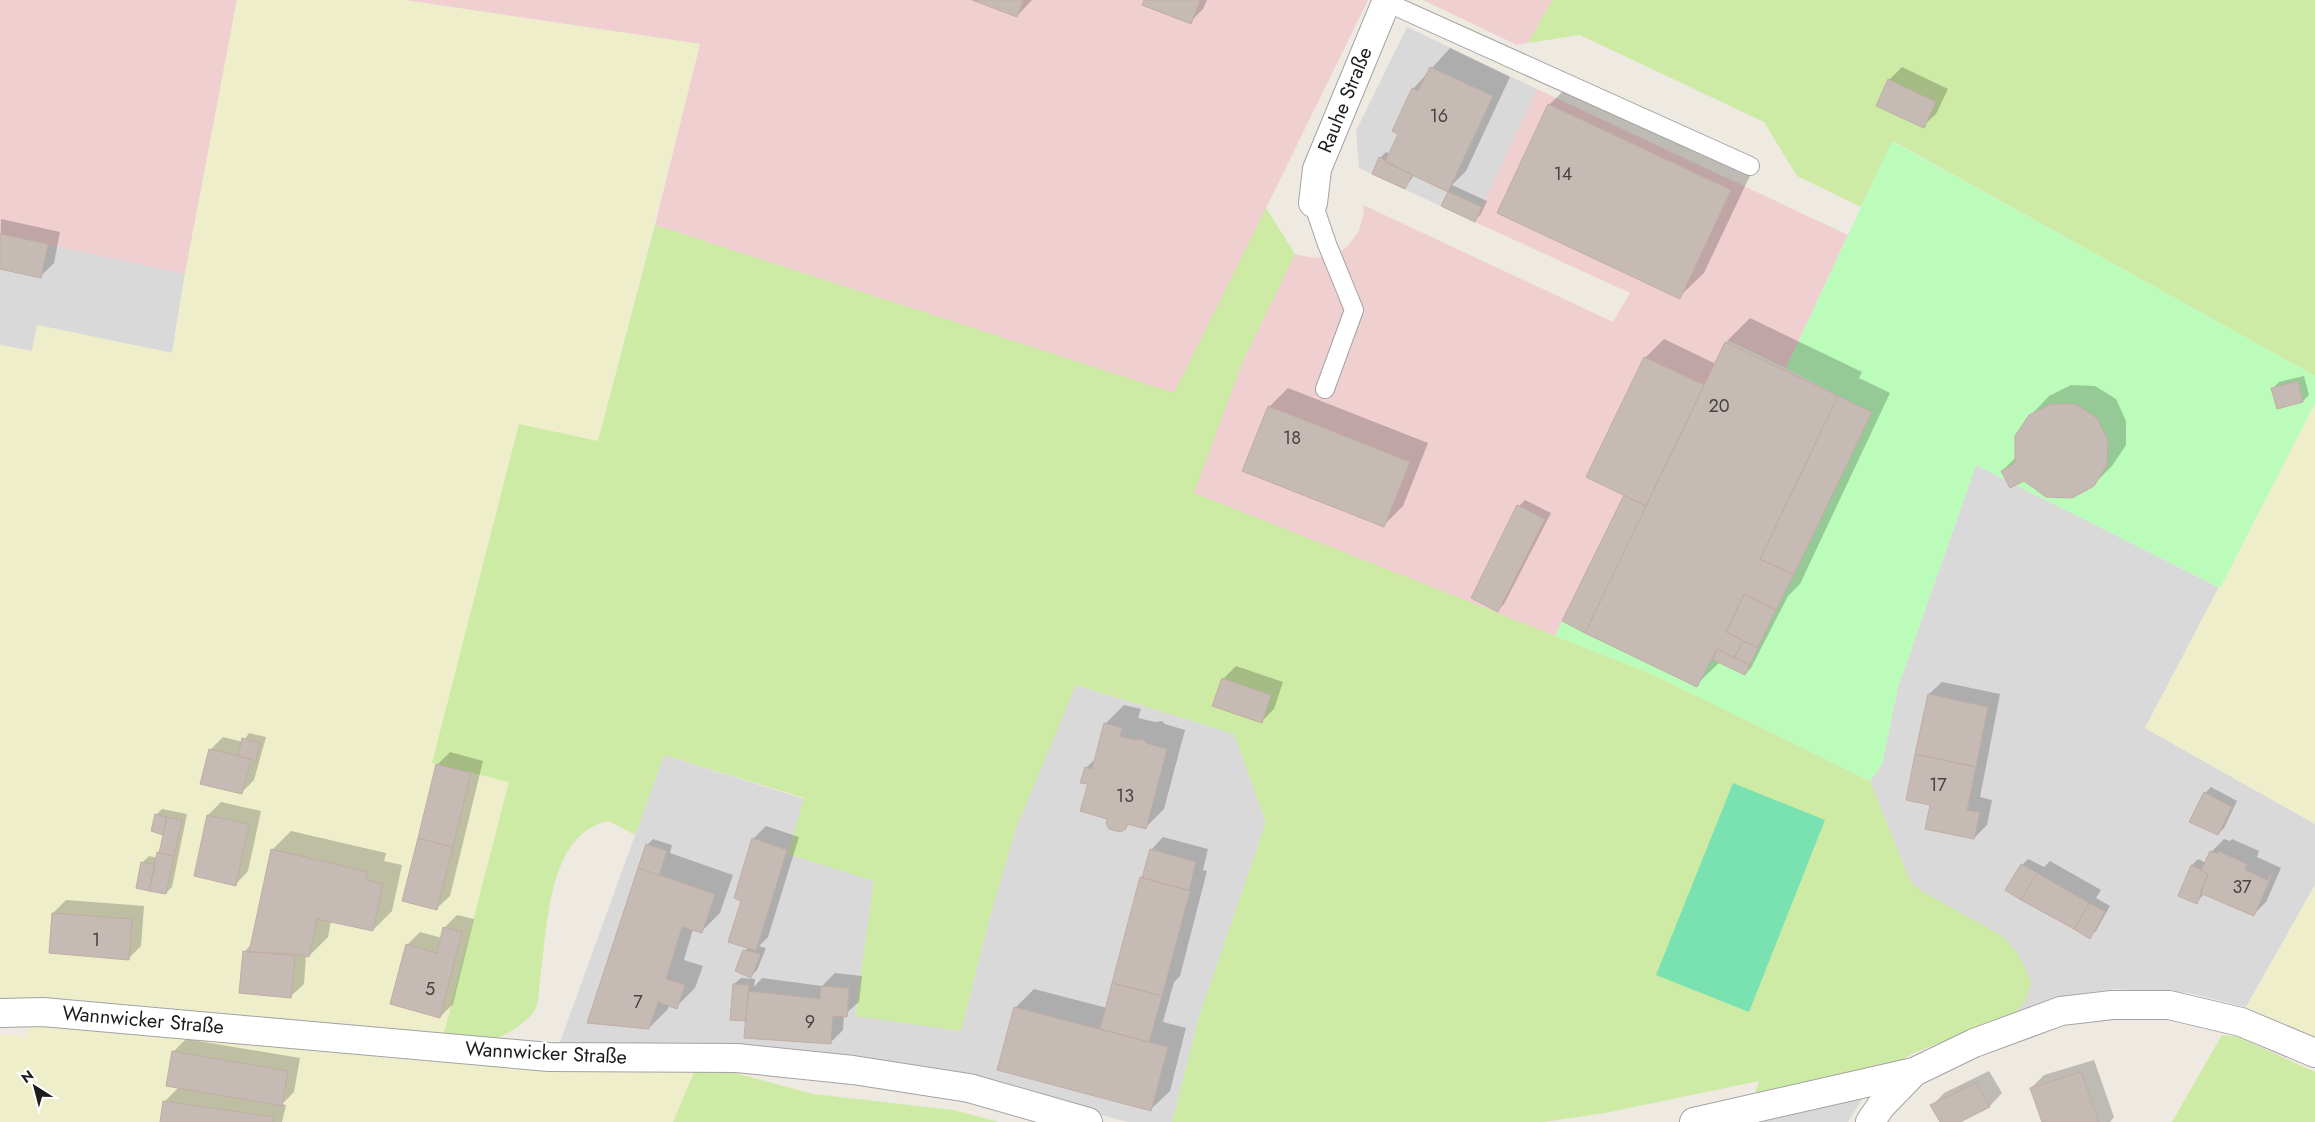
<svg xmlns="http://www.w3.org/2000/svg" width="2315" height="1122" viewBox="0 0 2315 1122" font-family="Jost,sans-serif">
  <rect width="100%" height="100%" fill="#eee9e1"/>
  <!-- residential -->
  <path fill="#dad9d9" d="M1407 27 1537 89 1475 222 1359 168 1356 131Z
    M0 234 185 274 172 353 37 325 32 351 0 345Z
    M1976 465 2220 588 2145 728 2315 824V885L2246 1007 2189 993 2116 989 2067 995 2017 1012 1911 1054 1891 1068 1910 881 1870 781 1882 765 1898 687Z
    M1075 685 1234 734 1266 822 1199 1017 1172 1122H1128L948 1074 559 1045 664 755 804 799 788 854 874 881 855 1016 961 1031 990 916 1016 828Z
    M1867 1091 1848 1122H1735Z"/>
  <!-- commercial -->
  <path fill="#f0cfd1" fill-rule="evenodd" d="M0 0H237L185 274 0 234Z
    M404 0H1368L1175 394 655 225 700 44Z
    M1423 0H1552L1528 43 1517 45Z
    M1537 89 1848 235 1786 368 1727 340 1704 385 1644 357 1586 477 1624 495 1555 636 1193 493 1242 363 1295 254 1313 258 1333 256 1348 246 1359 231 1364 213 1363 205 1613 322 1630 293 1475 222ZM1517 506 1545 519 1498 612 1471 598Z"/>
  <!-- farmland -->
  <path fill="#eeeecb" d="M237 0H404L700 44 598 441 519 424 432 763 509 782 443 1037 0 1003V345L32 351 37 325 172 353 185 274Z
    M2315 403V824L2145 728Z
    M2315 885V1037L2246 1007Z
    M29 1022 698 1063 673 1122H0V1035L27 1036Z"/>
  <!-- grass -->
  <path fill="#cdeba4" d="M1552 0H2315V376L1893 141 1861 207 1797 176 1764 122 1580 35 1528 43Z
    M1266 208 1295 254 1242 363 1194 493 1654 675 1870 781 1910 881 1921 891 2001 935 2018 954 2031 981 2027 998 2017 1012 1911 1054 1891 1068 1753 1101 1759 1081 1605 1113 1544 1122H1172L1199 1017 1266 822 1234 734 1076 685 1016 828 990 916 961 1031 855 1016 874 881 788 854 804 798 664 755 635 835 609 821C546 833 548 930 540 980 539 989 539 1003 535 1010 527 1023 499 1041 484 1042 471 1043 456 1039 443 1037L509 782 432 763 519 424 598 441 655 225 1174 393Z
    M2222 1035 2238 1037 2315 1072V1122H2172Z
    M698 1063 813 1094 953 1110 999 1122H673Z"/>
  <!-- park -->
  <path fill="#bbfcbb" d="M1892 141 2315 376V403L2220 588 1976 465 1898 687 1882 765 1870 781 1654 675 1555 636 1562 621 1696 686 1710 658 1745 675 1872 413 1786 368Z"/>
  <!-- pitch -->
  <path fill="#7ae2b0" d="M1733 783 1825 820 1749 1012 1656 975Z"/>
  <!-- shadow -->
  <path fill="#0003" d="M976 0H1032L1017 16Z
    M1145 0H1207L1203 9 1190 22Z
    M1450 48 1510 77 1466 171 1452 185 1487 201 1481 214 1475 220 1443 205 1449 191 1415 174 1405 187 1380 158 1386 152 1390 154 1399 133 1413 89Z
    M1902 67 1948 89 1936 114 1923 126 1889 80Z
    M1574 80 1755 165 1704 273 1679 297 1498 212 1549 105Z
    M1 219 60 232 54 263 41 276 0 267Z
    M1750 318 1862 372 1859 378 1890 393 1800 584 1788 596 1751 668 1745 674 1720 662 1696 685 1564 621 1626 495 1588 477 1645 358 1664 339 1716 364 1726 342Z
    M2304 376 2309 395 2303 401 2273 388 2279 382Z
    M2071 385 2095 386 2116 399 2126 421V445L2112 466 2093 485 2024 480 2002 471 2016 457 2030 416 2049 396Z
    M1288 388 1428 443 1403 506 1384 525 1269 407Z
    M1525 500 1551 513 1504 604 1498 610 1519 506Z
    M1236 666 1283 682 1274 709 1261 722 1223 679Z
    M1942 682 2000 694 1980 797 1992 800 1987 825 1974 838 1932 804 1929 694Z
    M1124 705 1141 709 1138 718 1155 722 1162 721 1165 724 1185 730 1164 809 1145 828 1130 823 1125 828 1109 818 1089 784 1086 768 1097 757 1105 724Z
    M249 733 266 737 254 780 241 793 210 750 223 737 243 742Z
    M450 752 483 761 450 896 437 908V765Z
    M2211 787 2237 801 2224 828 2218 834 2205 793Z
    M221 802 261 811 248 871 236 884 195 875 208 815Z
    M162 809 187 814 172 887 166 893 142 863 149 856 157 858 161 851 165 834 156 815Z
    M766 826 799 837 768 937 759 946 766 948 757 970 751 976 745 951 748 947 743 900 753 839Z
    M291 831 386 853 384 861 402 865 392 911 373 930 331 921 328 937 309 956 306 955 304 984 291 996 244 952 252 944 272 850Z
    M1163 837 1208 849 1203 870 1207 871 1180 976 1174 982 1163 1022 1186 1028 1170 1091 1151 1109 1015 1008 1034 989 1107 1008 1141 878 1144 875 1151 850Z
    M653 839 672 845 670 853 733 875 720 913 701 932 693 929 684 960 703 966 695 988 676 1007 669 1005 668 1009 649 1028 640 868 647 845Z
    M2224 839 2230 841 2232 839 2259 851 2257 857 2281 868 2266 902 2253 915 2204 894 2197 902 2180 895 2192 865 2198 859 2206 863 2211 852Z
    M2028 859 2044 867 2050 861 2101 890 2096 898 2110 906 2096 931 2089 937 2022 865Z
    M66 900 144 906 141 946 128 959 53 913Z
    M457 915 474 919 453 1004 440 1017 407 945 420 932 442 938 444 928Z
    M835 973 862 976 859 1002 844 1015 843 1030 830 1043 747 1018 732 1019 734 984 741 978 755 979 754 987 762 978 822 986Z
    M186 1039 300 1058 294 1092 282 1104 286 1105 282 1122H161L165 1101 179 1087 174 1051Z
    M2094 1060 2114 1117 2110 1122H2043L2031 1088 2044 1075Z
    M1989 1071 2002 1093 1990 1106 1957 1122H1942L1932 1106 1944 1093Z"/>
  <!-- building -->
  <path fill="#c6bab4" stroke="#c0ada3" d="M972 0H1024L1017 17Z
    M1144 0H1200L1191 24 1142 5Z
    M1430 67 1493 96 1448 192 1385 162 1398 134 1392 131 1412 88 1418 91Z
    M1888 79 1936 102 1924 128 1876 106Z
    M1548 104 1731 190 1680 299 1497 213Z
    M1379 157 1412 175 1405 189 1372 174Z
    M1448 192 1482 207 1475 222 1441 206Z
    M0 234 48 244 41 278 0 269Z
    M1725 342 1838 396 1760 559 1794 575 1776 610 1744 594 1726 632 1743 641 1734 658 1717 649 1697 687 1585 633Z
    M1644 357 1704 385 1646 506 1586 477Z
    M2298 381 2303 402 2277 409 2271 388Z
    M1838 396 1872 412 1794 575 1760 559Z
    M2051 404H2076L2097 418 2108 440 2107 465 2094 486 2072 498 2046 497 2024 481 2010 488 2001 471 2015 463V436L2029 415Z
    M1268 406 1410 462 1384 527 1242 471Z
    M1624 495 1646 506 1585 633 1562 621Z
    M1517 505 1545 519 1498 612 1471 598Z
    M1744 594 1776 610 1758 648 1726 632Z
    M1743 641 1758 648 1750 665 1734 658Z
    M1717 649 1750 665 1745 675 1713 660Z
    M1222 678 1271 695 1262 723 1212 706Z
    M1928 694 1988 707 1976 767 1915 754Z
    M1104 723 1122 728 1120 736 1135 740 1143 739 1146 743 1167 749 1146 829 1127 824 1126 829 1120 832 1109 829 1106 823 1107 819 1080 811 1088 784 1080 783 1085 767 1092 769Z
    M242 738 260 743 256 761 238 756Z
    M209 749 251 759 242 794 200 784Z
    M1915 754 1976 767 1967 810 1980 812 1974 839 1925 829 1930 805 1906 800Z
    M436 764 471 773 453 847 418 838Z
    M2204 792 2232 807 2218 835 2189 822Z
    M155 814 167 817 163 835 151 831Z
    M207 815 249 824 236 886 194 876Z
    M167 817 182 820 174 856 159 853Z
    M418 838 453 847 437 910 402 901Z
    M752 838 787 850 756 951 728 942 741 901 734 898Z
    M646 844 667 851 659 875 638 868Z
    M271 849 368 872 366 880 383 884 373 931 317 919 309 957 295 954 249 952Z
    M1150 849 1196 862 1189 890 1142 878Z
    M2210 851 2217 854 2218 851 2247 864 2245 870 2268 880 2270 874 2272 875 2254 916 2200 893 2208 874 2201 871Z
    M157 852 174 856 166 894 149 891Z
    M141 862 155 865 149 891 136 888Z
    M2021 864 2037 873 2021 900 2005 890Z
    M2191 865 2208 874 2197 904 2178 896Z
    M638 868 715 894 702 933 682 927 666 979 685 985 677 1009 658 1002 649 1029 587 1023Z
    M2037 873 2089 903 2074 929 2021 900Z
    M1140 877 1190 891 1162 996 1112 983Z
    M2089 903 2105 912 2090 939 2074 929Z
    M52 913 132 919 129 960 49 953Z
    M443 927 462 932 440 1018 390 1004 406 944 437 953Z
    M743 950 761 954 751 978 735 971Z
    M243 951 295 956 291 998 239 993Z
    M1112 983 1162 996 1149 1042 1100 1029Z
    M733 984 749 985 746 1021 730 1020Z
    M821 986 849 988 847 1017 833 1016 831 1044 744 1038 748 991 820 999Z
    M1014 1007 1168 1047 1151 1111 997 1070Z
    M172 1051 288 1071 282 1106 166 1086Z
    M2081 1072 2099 1122H2042L2030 1088Z
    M1976 1083 1990 1107 1960 1122H1940L1930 1105Z
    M163 1101 274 1117 273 1122H160Z"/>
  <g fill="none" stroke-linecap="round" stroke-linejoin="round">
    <defs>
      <path id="lane" d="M1386 2 1750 166
        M1313 203 1327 244 1354 310 1325 389"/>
      <path id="street" d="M1313 203 1317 169 1387 0
        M0 1013 43 1012 549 1057 737 1058 853 1070 969 1088 1088 1122
        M1694 1122 1914 1072
        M1870 1122 1881 1106 1914 1072 1974 1043 2061 1011 2112 1005H2169L2241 1022 2315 1053"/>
    </defs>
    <!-- lane casing -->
    <use href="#lane" stroke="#a3a3a3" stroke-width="20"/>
    <!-- street casing -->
    <use href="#street" stroke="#a3a3a3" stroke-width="30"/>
    <!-- lane -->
    <use href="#lane" stroke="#fff" stroke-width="18"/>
    <!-- street -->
    <use href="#street" stroke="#fff" stroke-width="28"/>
  </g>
  <g text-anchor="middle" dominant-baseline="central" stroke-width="5" stroke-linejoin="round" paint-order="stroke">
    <!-- number labels -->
    <g font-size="18" fill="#464442">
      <text x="1439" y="116">16</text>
      <text x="1563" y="174">14</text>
      <text x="1719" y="406">20</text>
      <text x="1292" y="438">18</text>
      <text x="1938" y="785">17</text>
      <text x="1125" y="796">13</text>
      <text x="2242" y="887">37</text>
      <text x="96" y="940">1</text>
      <text x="430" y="989">5</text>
      <text x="638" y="1002">7</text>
      <text x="810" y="1022">9</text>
    </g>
    <!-- street labels -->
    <g font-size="20" fill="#1c1c1c" stroke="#fff">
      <text transform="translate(1345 100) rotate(-68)">Rauhe Straße</text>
      <text transform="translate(143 1020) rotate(5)">Wannwicker Straße</text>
      <text transform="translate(546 1053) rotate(3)">Wannwicker Straße</text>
    </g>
  </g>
  <!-- north arrow -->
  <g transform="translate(35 1087) rotate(324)" stroke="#ffffff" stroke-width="4" paint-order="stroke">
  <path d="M0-4L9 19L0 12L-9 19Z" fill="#1c1c1c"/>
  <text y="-8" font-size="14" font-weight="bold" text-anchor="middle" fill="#1c1c1c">N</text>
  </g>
</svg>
